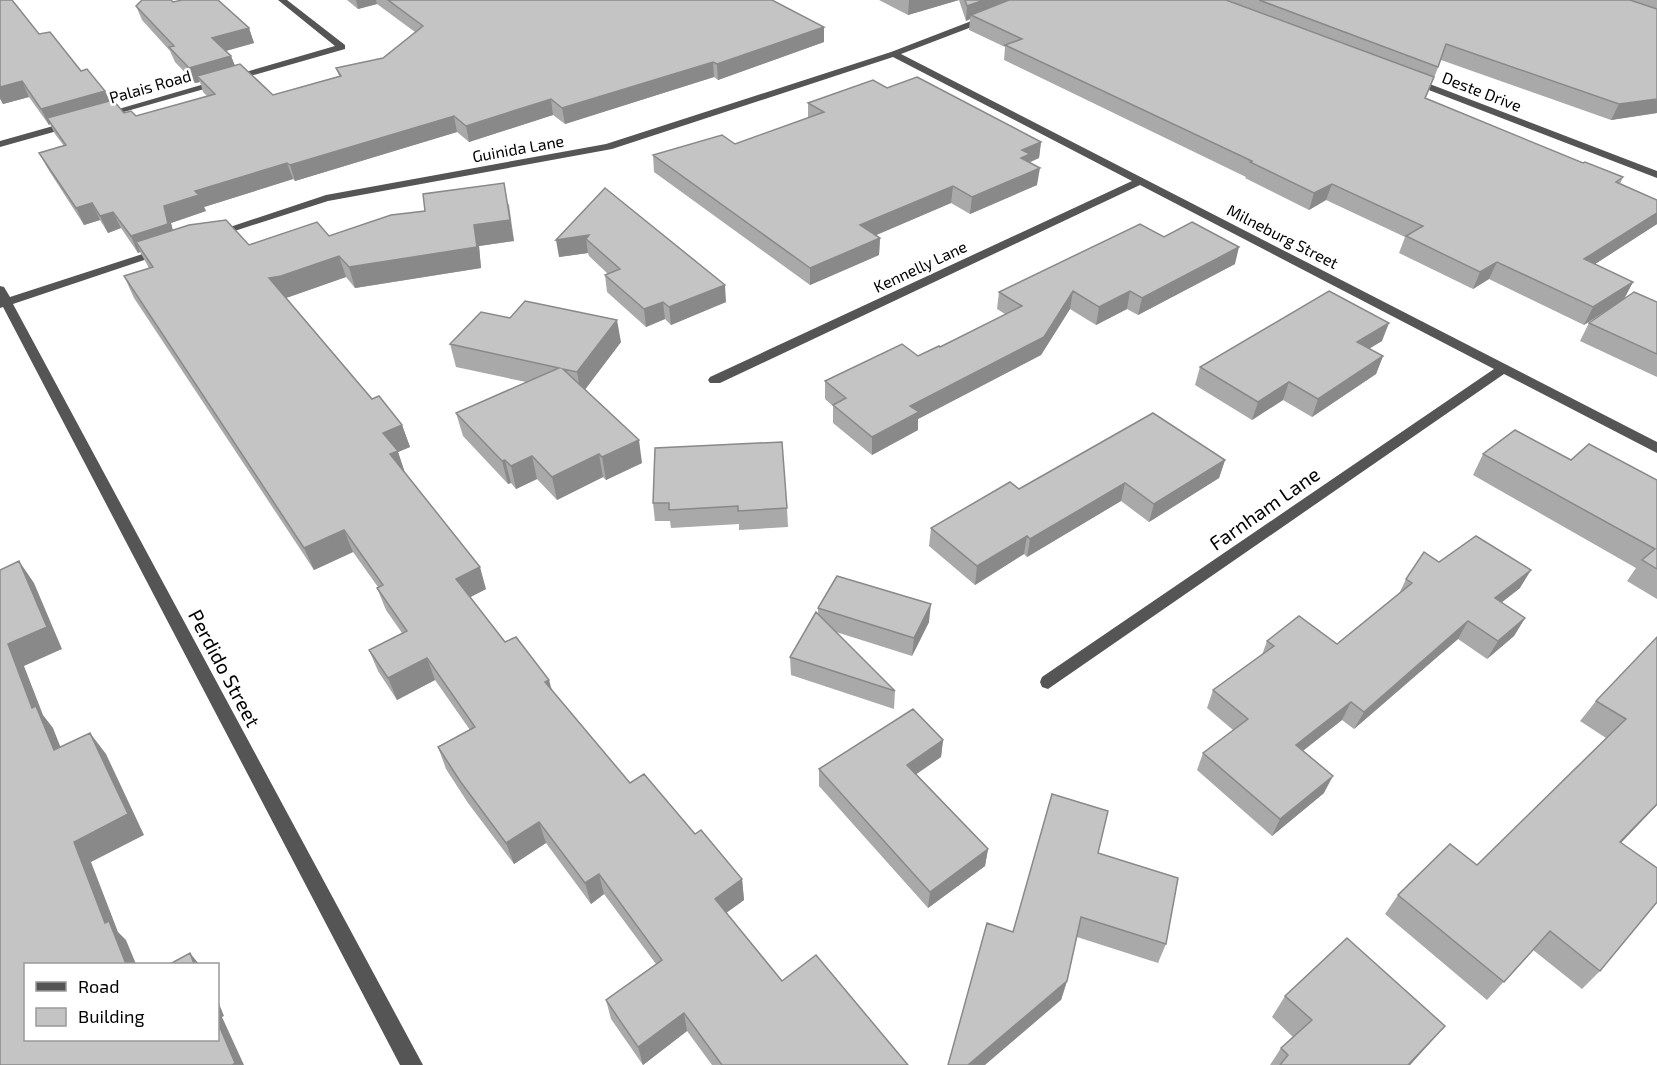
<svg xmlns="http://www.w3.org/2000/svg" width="1657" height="1065" viewBox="0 0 1657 1065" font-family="'Exo 2',sans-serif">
  <rect width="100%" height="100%" fill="#fff"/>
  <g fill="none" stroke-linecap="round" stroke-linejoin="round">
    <!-- minor -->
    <path fill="#555" fill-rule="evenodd" d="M278 0H287L345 45V49L106 117 98 115 335 46Z
      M987 15 991 18 990 20 901 54 1657 442V453L1504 374 1048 689 1042 687 1040 682 1042 677 1494 369 1140 185 720 383H710L708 380 710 377 1132 181 893 57 612 149 328 201 219 236H211L209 234 326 195 606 144 891 52Z
      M1408 78H1414L1657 171V178L1408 82Z
      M71 121 76 124 75 126 0 147V141Z
      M161 248 167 251 165 253 13 304 423 1065H400L3 307 0 308V286L4 287 10 297Z"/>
  </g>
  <!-- wall -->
  <path fill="#a9a9a9" d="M0 0 81 71 105 91 110 101 124 113 136 116 208 97 203 92 200 82 195 83 175 62 170 51 142 20 136 6 173 2 249 28 254 43 226 51 231 56 235 66 273 95 339 76 336 68 383 58 415 32 377 4 358 9 347 0H772L824 42 718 80 714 77 565 124 553 115 469 142 457 132 295 181 293 179 204 207 206 211 171 223 173 230 249 245 329 236 509 204 514 241 479 246 481 268 355 288 346 277 286 298 372 399 402 425 410 447 398 452 405 473 486 589 470 597 505 642 552 690 630 783 695 834 742 879 744 900 726 913 782 981 908 1065H712L687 1031 643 1065 611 1019 606 1000 656 964 604 894 591 904 546 843 514 864 468 803 446 769 438 747 470 730 435 680 397 700 378 671 369 650 402 633 386 610 377 588 378 587 353 552 314 570 134 298 124 276 149 268 140 252 138 253 121 228 108 233 100 220 84 225 48 169 39 153 64 146 55 134 50 124 49 125 29 97 3 104 0 99Z
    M879 0H1657V113L1611 120 1441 60 1426 98 1583 163 1623 177 1620 184 1657 224 1595 264 1633 282 1624 299 1657 302V377L1580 341 1589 323 1618 303 1584 325 1489 279 1473 289 1399 253 1405 237 1326 200 1309 210 1245 178 1246 177 1004 60 1005 47 969 30 970 19 966 21 959 0 908 15Z
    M887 88 1041 142 1039 158 1029 163 1037 185 970 214 951 203 876 235 880 238 879 255 810 285 654 172 653 155 735 144 808 118V103Z
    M605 188 726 302 671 325 665 319 646 327 607 292 605 275 608 274 589 256 588 253 559 257Z
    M1164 237 1235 264 1138 315 1127 309 1096 325 1070 309 1041 355 918 419V430L872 455 833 423V406L825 399V381L918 356 940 347 1005 314 997 309 999 292Z
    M1382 341 1369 348 1383 356 1376 374 1312 417 1283 400 1252 420 1195 385 1200 367Z
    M621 342 585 389 642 463 606 480 603 477 557 500 537 479 516 489 511 483 508 484 463 436 456 413 526 382 456 367 450 344Z
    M655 448 787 508 788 527 739 530V524L671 528 670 521H655L653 503Z
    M1483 454 1571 460 1657 480V599L1627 581 1636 568 1473 475Z
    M1225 460 1219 478 1149 522 1121 501 1027 557 1024 554 975 585 929 546 931 528 1019 489Z
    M1439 562 1520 588 1501 603 1525 618 1514 636 1487 659 1458 639 1354 729 1342 720 1303 751 1324 793 1272 836 1197 770 1203 753 1233 730 1207 708 1213 690 1262 655 1267 641 1337 644 1399 594 1406 579Z
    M818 608 929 622 912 656 836 632 895 691 894 709 791 675 790 657 818 614Z
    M1657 637V805L1621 842 1600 971 1582 989 1533 950 1487 1000 1385 914 1398 895 1477 865 1606 738 1580 721 1596 701Z
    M943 740 941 757 916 774 988 849 985 866 928 908 819 786V769Z
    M1098 853 1166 944 1158 963 1077 937 1067 981 1061 1000 1013 932Z
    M1285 996 1445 1026 1410 1065H1270L1281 1048 1293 1037 1272 1017Z"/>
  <!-- shaded-wall -->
  <path fill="#898989" d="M356 0H376L377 4 358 9Z
    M909 0H959L908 15Z
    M984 0H1021L971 15 970 19 966 21 967 6Z
    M824 27V42L718 80 717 64Z
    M249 28 254 43 218 53 212 38Z
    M231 56 237 71 197 76 200 82 195 83 189 68Z
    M713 62 714 77 565 124 562 108Z
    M22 81 29 97 3 104 0 98V87Z
    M105 91 112 107 47 118 50 124 49 125 41 109Z
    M551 99 553 115 469 142 466 126Z
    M1657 99V113L1611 120 1619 104Z
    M454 116 457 132 295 181 290 165Z
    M1041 142 1039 158 1029 162 1028 171 1019 175 1022 150Z
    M287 163 293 179 204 207 206 211 171 223 175 241 136 242 140 252 138 253 131 236 164 206 195 191Z
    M1040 168 1037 185 970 214 972 197Z
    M504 183 514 241 479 246 481 268 355 288 349 267 474 225Z
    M1332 184 1326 200 1309 210 1314 193Z
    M953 186 951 203 860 242V225Z
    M92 203 100 220 84 225 76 208Z
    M113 212 121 228 108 233 100 216Z
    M1657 213V224L1575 277 1584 259Z
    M589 235 586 239 588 253 559 257 556 240Z
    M880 238 879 255 810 285V268Z
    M1239 247 1235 264 1138 315 1142 298Z
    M339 256 346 277 289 297 277 299 269 278Z
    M1497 262 1489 279 1473 289 1480 272Z
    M1633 282 1624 299 1584 325 1593 307Z
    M725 285 726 302 671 325 669 307Z
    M1073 291 1070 309 1041 355 918 419V430L872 455V437L910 406Z
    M1130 291 1127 309 1096 325 1099 307Z
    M663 302 665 319 646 327 644 309Z
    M617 320 621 342 581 395 577 372Z
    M1389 323 1382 341 1351 360 1357 342Z
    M1383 356 1376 374 1312 417 1318 399Z
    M1289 382 1283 400 1252 420 1258 402Z
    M402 425 410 447 398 452 405 473 398 476 383 433Z
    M639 440 642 463 606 480 602 457Z
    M599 454 603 477 557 500 552 477Z
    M532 456 537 479 516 489 511 466Z
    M505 460 511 483 508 484 502 461Z
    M1225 460 1219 478 1149 522 1154 504Z
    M1125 483 1121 501 1027 557 1030 539Z
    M344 530 353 552 314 570 304 548Z
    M1027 536 1024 554 975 585 977 566Z
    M19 561 34 583 62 649 24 666 43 715 53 728 70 771 54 750 32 708 8 644Z
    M480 567 486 589 463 601 456 579Z
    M1531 570 1520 588 1484 616 1495 598Z
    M931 604 929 622 912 656 914 638Z
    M1525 618 1514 636 1487 659 1498 641Z
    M1468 621 1458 639 1354 729 1364 712Z
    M427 658 435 680 397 700 388 678Z
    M549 680 555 701 545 682Z
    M1351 702 1342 720 1287 763 1296 745Z
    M90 733 106 754 144 835 91 862 118 932 126 940 136 964H126L105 923 74 842Z
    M943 740 941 757 905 782 907 765Z
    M1333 776 1324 793 1272 836 1280 819Z
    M1657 804V805L1603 862 1620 842Z
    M539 822 546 843 514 864 506 843Z
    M988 849 985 866 928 908 930 892Z
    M599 874 604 894 591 904 585 883Z
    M742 879 744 900 718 919 715 899Z
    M190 953 199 964H194Z
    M1067 981 1061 1000 985 1065H968Z
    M218 1001 224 1016 222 1017 244 1065H232L218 1023Z
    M684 1013 687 1031 643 1065 638 1047Z
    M1445 1026 1410 1065H1408Z"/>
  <!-- building -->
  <path fill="#c4c4c4" stroke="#898989" stroke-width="1.5" d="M0 0H12L39 34 50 32 81 71 87 69 105 91 41 109 22 81 0 87Z
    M142 0H171L173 2 182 0H218L249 28 212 38 231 56 189 68 169 47 174 46 136 6Z
    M388 0H772L824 27 717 64 713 62 562 108 551 99 466 126 454 116 290 165 287 163 195 191 199 195 164 206 168 224 131 236 113 212 100 216 92 203 76 208 39 153 66 145 47 118 113 100 124 113 131 111 136 116 215 94 197 76 240 64 273 95 341 76 336 68 383 58 423 26Z
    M965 0H984L967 6Z
    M1009 0H1226L1434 77 1425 98 1583 163 1585 162 1623 177 1616 182 1657 200V213L1584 259 1633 282 1593 307 1497 262 1480 272 1406 236 1423 226 1332 184 1314 193 1250 162 1252 161 1005 45 1022 39 971 15Z
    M1259 0H1630L1657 9V99L1619 104 1446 44 1438 67Z
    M917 77 1041 142 1022 150 1030 154 1021 158 1040 168 972 197 953 186 860 225 880 238 810 268 653 155 722 135 735 144 824 112 808 103 873 80 887 88Z
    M504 183 510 220 474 225 477 247 349 267 339 256 281 276 269 278 372 399 379 396 402 425 383 433 398 451 390 454 480 567 456 579 505 642 516 637 549 680 545 682 630 783 644 774 695 834 701 830 742 879 715 899 782 981 816 955 908 1065H722L684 1013 638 1047 606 1000 662 960 599 874 585 883 539 822 506 843 460 781 438 747 475 727 427 658 388 678 369 650 407 631 377 588 383 585 344 530 304 548 124 276 153 267 136 242 189 225 226 220 249 245 317 222 329 236 391 215 425 211 423 194Z
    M605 188 725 285 669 307 663 302 644 309 605 275 620 269 586 239 589 235 556 240Z
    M1192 222 1239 247 1142 298 1130 291 1099 307 1073 291 1044 337 910 406 919 412 872 437 833 405 846 398 825 381 902 344 918 356 939 346 940 347 1022 306 999 292 1140 224 1164 237Z
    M1329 291 1389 323 1357 342 1383 356 1318 399 1289 382 1258 402 1200 367Z
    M1634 292 1657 302V354L1589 323Z
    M525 301 617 320 577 372 563 369 639 440 602 457 599 454 552 477 532 456 511 466 505 460 502 461 456 413 559 368 450 344 481 312 510 318Z
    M1153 413 1225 460 1154 504 1125 483 1030 539 1027 536 977 566 931 528 1010 482 1019 489Z
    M1515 430 1571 460 1589 444 1657 480V569L1642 560 1655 549 1483 454Z
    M782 442 787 508 738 511V506L669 510V503H653L655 448Z
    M1476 536 1531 570 1495 598 1525 618 1498 641 1468 621 1364 712 1351 702 1296 745 1333 776 1280 819 1203 753 1248 719 1213 690 1274 646 1267 641 1299 616 1337 644 1412 583 1406 579 1424 552 1439 562Z
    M19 561 47 627 8 644 32 708 36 706 54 750 90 733 128 814 74 842 105 923 109 921 126 964H26V1040H218V1023L235 1063 232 1065H0V570Z
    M837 576 931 604 914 638 818 608Z
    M816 612 895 691 790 657Z
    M1657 637V804L1620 842 1657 868V902L1600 971 1550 931 1504 982 1398 895 1450 844 1477 865 1626 719 1596 701Z
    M913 709 943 740 907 765 988 849 930 892 819 769Z
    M1052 794 1108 811 1098 853 1178 878 1166 944 1081 917 1067 981 968 1065H948L987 923 1013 932Z
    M1347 938 1445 1026 1408 1065H1280L1288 1055 1281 1048 1312 1020 1285 996Z
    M190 953 194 964H170Z"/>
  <g text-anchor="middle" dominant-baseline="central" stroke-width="5" stroke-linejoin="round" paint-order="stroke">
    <!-- far-street labels -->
    <g font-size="16" fill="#000" stroke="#fff">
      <text transform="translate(150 86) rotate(-16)">Palais Road</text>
      <text transform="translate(1482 91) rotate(21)">Deste Drive</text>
      <text transform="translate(518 148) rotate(-10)">Guinida Lane</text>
      <text transform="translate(1283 236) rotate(27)">Milneburg Street</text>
      <text transform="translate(920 266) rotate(-25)">Kennelly Lane</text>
    </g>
    <!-- street labels -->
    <g font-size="20" fill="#000" stroke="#fff">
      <text transform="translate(1264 508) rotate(-35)">Farnham Lane</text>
      <text transform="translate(225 668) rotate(62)">Perdido Street</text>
    </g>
  </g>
  <!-- legend -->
  <rect x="24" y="963" width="195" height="78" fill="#ffffff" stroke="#999999" stroke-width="1.5"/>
  <rect x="36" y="982" width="30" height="9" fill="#555555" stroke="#999999" stroke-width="1.5"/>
  <text x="78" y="993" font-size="18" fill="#000000">Road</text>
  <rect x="36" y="1008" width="30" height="18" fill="#c4c4c4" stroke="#999999" stroke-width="1.5"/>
  <text x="78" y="1023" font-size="18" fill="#000000">Building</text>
</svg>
